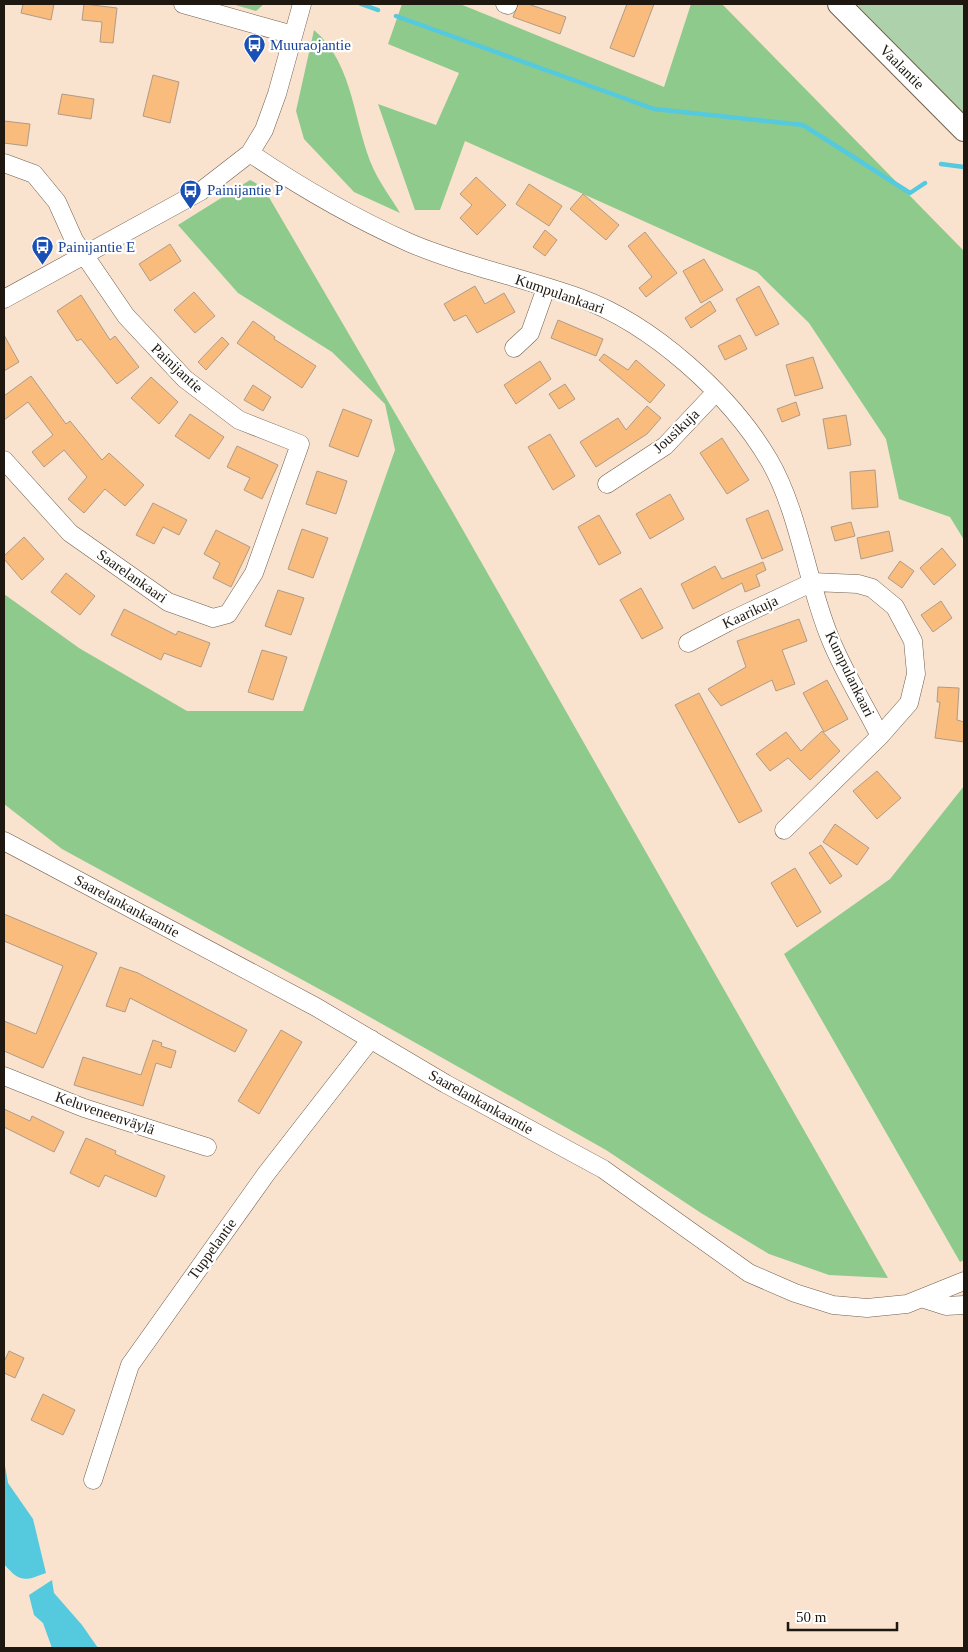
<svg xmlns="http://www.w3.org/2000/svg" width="968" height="1652" viewBox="0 0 968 1652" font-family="Georgia,serif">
  <rect width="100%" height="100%" fill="#f9e3ce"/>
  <!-- green -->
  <path fill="#add1ab" d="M856 4H964V116Z"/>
  <!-- forest -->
  <path fill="#8eca8c" d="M232 4H264L256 11Z
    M402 4H460L664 87 691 4H722L964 251V540L950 517 899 499 886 439 809 323 757 272 465 141 440 210H415L378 104 436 125 459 73 388 44Z
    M314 30C355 65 353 125 374 170 381 185 392 199 400 213L354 192 304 139 296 111Z
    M250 180 263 187 451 509 888 1278 829 1275 769 1254 701 1213 606 1150 343 1002 62 849 4 804V594L79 648 187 711H303L395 450 385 404 332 352 238 293 178 225Z
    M964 786V1260L960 1262 784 954 890 879Z"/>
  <!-- water -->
  <path fill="#55c9dd" d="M4 1460 8 1483 33 1519 46 1573C25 1581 20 1583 4 1564Z
    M52 1580 54 1593 82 1625 98 1648H52L43 1623 34 1615 29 1595Z"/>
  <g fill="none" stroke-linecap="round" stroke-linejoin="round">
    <!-- stream -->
    <path stroke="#55c9dd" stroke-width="4.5" d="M361 4 378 10
      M396 16 654 109 803 125 910 193 925 183
      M941 164 964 167"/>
  </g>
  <!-- building -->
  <path fill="#f9bc7d" stroke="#b09b87" d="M23 4H54L51 20 21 13Z
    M84 4 117 8 113 43 100 42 102 22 82 20Z
    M518 4H528L566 17 560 34 513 17Z
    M627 4H654L634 57 610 48Z
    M153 75 179 82 170 123 143 116Z
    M62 94 94 99 91 119 58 114Z
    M4 121 30 124 27 146 4 143Z
    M476 177 506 205 477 235 460 218 472 205 460 194Z
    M529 184 562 206 549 226 516 204Z
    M583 194 619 225 606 240 570 209Z
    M545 230 557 240 545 256 533 247Z
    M645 232 677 273 646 297 639 288 652 277 628 246Z
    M170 244 181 261 150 281 139 264Z
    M704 259 723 290 701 303 683 271Z
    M475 286 485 304 504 293 515 312 477 333 466 315 454 321 444 304Z
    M759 286 779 324 756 336 736 299Z
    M194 292 215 316 195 333 174 310Z
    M81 295 110 340 115 336 139 367 117 384 81 339 77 341 57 311Z
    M710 301 716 311 691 328 685 318Z
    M558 320 603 339 596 356 551 338Z
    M253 321 275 337 274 339 316 366 302 388 237 343Z
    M4 335 19 362 4 371Z
    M740 335 747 349 725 360 718 346Z
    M222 337 229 344 206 370 198 362Z
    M604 354 628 370 636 360 665 385 650 403 599 360Z
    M813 357 823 388 795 396 786 365Z
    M540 361 551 379 516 404 504 385Z
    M31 376 66 424 70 421 102 460 109 453 144 485 125 506 105 489 84 513 68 499 87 477 64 450 44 467 32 452 53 435 28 402 4 420V396Z
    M151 377 178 402 159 424 131 398Z
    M565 384 575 399 559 409 549 394Z
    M253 385 271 397 263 411 244 400Z
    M796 402 800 415 782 422 777 409Z
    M647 406 661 418 647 434 596 467 580 442 618 418 626 430Z
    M343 409 372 420 358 457 329 446Z
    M190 414 224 437 209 459 175 436Z
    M846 415 851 445 828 449 823 419Z
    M550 434 575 476 553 490 528 447Z
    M722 438 749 480 727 494 700 453Z
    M237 446 278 465 262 499 244 490 250 478 227 467Z
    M875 470 878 507 852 509 850 472Z
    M317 471 347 481 336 514 306 504Z
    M670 494 684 519 650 539 636 514Z
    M153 503 187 520 179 535 163 527 154 544 136 535Z
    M768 510 783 550 762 559 746 519Z
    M599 515 621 553 599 565 578 527Z
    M851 522 855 536 835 541 831 527Z
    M302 529 328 538 313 578 288 569Z
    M216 530 250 547 231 587 213 578 220 563 204 554Z
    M889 531 893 551 861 559 857 538Z
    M24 537 44 559 22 580 4 559V556Z
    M942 548 956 565 934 585 920 568Z
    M900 561 914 571 902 588 888 578Z
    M763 562 766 570 756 575 760 586 745 592 742 583 693 609 681 584 715 566 722 579Z
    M66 573 95 596 80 615 51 592Z
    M641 588 663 628 642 639 620 600Z
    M278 590 304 598 291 635 265 626Z
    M941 601 952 618 933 632 921 615Z
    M124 609 176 635 178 631 210 643 201 667 164 653 161 660 111 635Z
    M799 619 807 641 782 650 795 684 776 691 772 680 721 706 708 689 746 667 737 641Z
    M262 650 287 657 273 700 248 692Z
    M827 680 848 719 824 732 803 693Z
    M938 687 959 688 957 720 964 722V742L935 738 940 702H937Z
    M699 693 762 811 739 823 675 705Z
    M822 731 840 751 810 780 788 758 770 771 756 754 786 732 801 751Z
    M877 771 901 798 877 819 853 791Z
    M835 824 869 848 857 865 823 842Z
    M821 845 842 876 830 884 809 853Z
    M795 868 821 912 797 927 771 883Z
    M4 914 97 953 43 1068 4 1051V1021L36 1034 63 966 4 941Z
    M120 967 138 973 247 1030 235 1052 130 998 125 1012 106 1006Z
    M281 1030 302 1042 259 1114 238 1101Z
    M153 1040 162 1043 161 1046 176 1051 171 1068 156 1063 143 1106 74 1085 83 1057 141 1075Z
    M4 1109 30 1121 32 1116 64 1132 54 1152 4 1127Z
    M86 1138 116 1151 115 1154 165 1176 156 1197 105 1175 99 1187 70 1173Z
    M9 1351 24 1358 15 1378 4 1373V1362Z
    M43 1394 75 1410 63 1435 31 1420Z"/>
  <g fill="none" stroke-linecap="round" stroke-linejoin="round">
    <defs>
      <path id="minor" d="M183 4 293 35
        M505 4 508 5
        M250 153C300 187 354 218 410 243 464 266 524 278 580 298 652 324 730 394 769 460 799 511 807 583 830 638 843 671 864 704 880 736L784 830
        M4 163 34 174 57 202 74 240 126 316 185 379 239 420 300 444 254 573 228 614 213 618 168 602 70 533 4 460
        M4 299 201 191 250 153 264 130 277 94 302 4
        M514 348 530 333 546 288
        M607 484 665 446 716 392
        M688 643 728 622 813 582 858 584 872 588 895 607 913 641 916 674 909 703 880 736
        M4 841 316 1007 446 1084 603 1169 749 1273 795 1293 833 1305 867 1308 907 1304 964 1281
        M4 1076 84 1108 207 1147
        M924 1299 946 1306 964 1305
        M93 1480 130 1365 266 1174 371 1039"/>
      <path id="tertiary" d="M839 4 964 130"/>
    </defs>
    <!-- minor casing -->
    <use href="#minor" stroke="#725f4d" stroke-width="19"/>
    <!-- tertiary casing -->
    <use href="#tertiary" stroke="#725f4d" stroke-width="24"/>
    <!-- minor -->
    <use href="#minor" stroke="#fff" stroke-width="18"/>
    <!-- tertiary -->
    <use href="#tertiary" stroke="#fff" stroke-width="22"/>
  </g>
  <!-- icons -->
  <defs>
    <symbol id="bus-pin" viewBox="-11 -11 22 30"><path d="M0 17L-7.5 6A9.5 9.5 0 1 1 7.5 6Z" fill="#1a4fb4" stroke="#fff"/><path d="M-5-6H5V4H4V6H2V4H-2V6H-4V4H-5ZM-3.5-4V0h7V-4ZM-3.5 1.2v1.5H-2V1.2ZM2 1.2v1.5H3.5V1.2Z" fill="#fff"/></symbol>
  </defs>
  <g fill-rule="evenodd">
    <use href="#bus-pin" x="242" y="32" width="25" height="34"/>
    <use href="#bus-pin" x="178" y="178" width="25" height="34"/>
    <use href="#bus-pin" x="30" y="234" width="25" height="34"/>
  </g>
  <g text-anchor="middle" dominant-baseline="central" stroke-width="4.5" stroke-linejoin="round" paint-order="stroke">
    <!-- transit labels -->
    <g font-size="15" fill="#164399" stroke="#fff" text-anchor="start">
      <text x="270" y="45">Muuraojantie</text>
      <text x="207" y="190">Painijantie P</text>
      <text x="58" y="247">Painijantie E</text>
    </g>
    <!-- street labels -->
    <g font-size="15" fill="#1f1810" stroke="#fff">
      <text transform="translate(902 67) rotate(45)">Vaalantie</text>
      <text transform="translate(560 294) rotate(19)">Kumpulankaari</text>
      <text transform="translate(177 368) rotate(43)">Painijantie</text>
      <text transform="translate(676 431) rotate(-43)">Jousikuja</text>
      <text transform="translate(132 576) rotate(35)">Saarelankaari</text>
      <text transform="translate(750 612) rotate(-25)">Kaarikuja</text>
      <text transform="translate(850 674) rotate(64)">Kumpulankaari</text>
      <text transform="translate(127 906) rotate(28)">Saarelankankaantie</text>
      <text transform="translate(481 1102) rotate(29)">Saarelankankaantie</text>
      <text transform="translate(105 1113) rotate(19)">Keluveneenväylä</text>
      <text transform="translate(212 1249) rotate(-54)">Tuppelantie</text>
    </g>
  </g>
  <!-- border -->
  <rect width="968" height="1652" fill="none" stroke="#1f1810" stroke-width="10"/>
  <!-- scale -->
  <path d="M788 1622v8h109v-8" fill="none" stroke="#1f1810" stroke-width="2.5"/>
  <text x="796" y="1622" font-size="15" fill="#1f1810" stroke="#ffffff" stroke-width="4" paint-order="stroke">50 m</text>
</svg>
